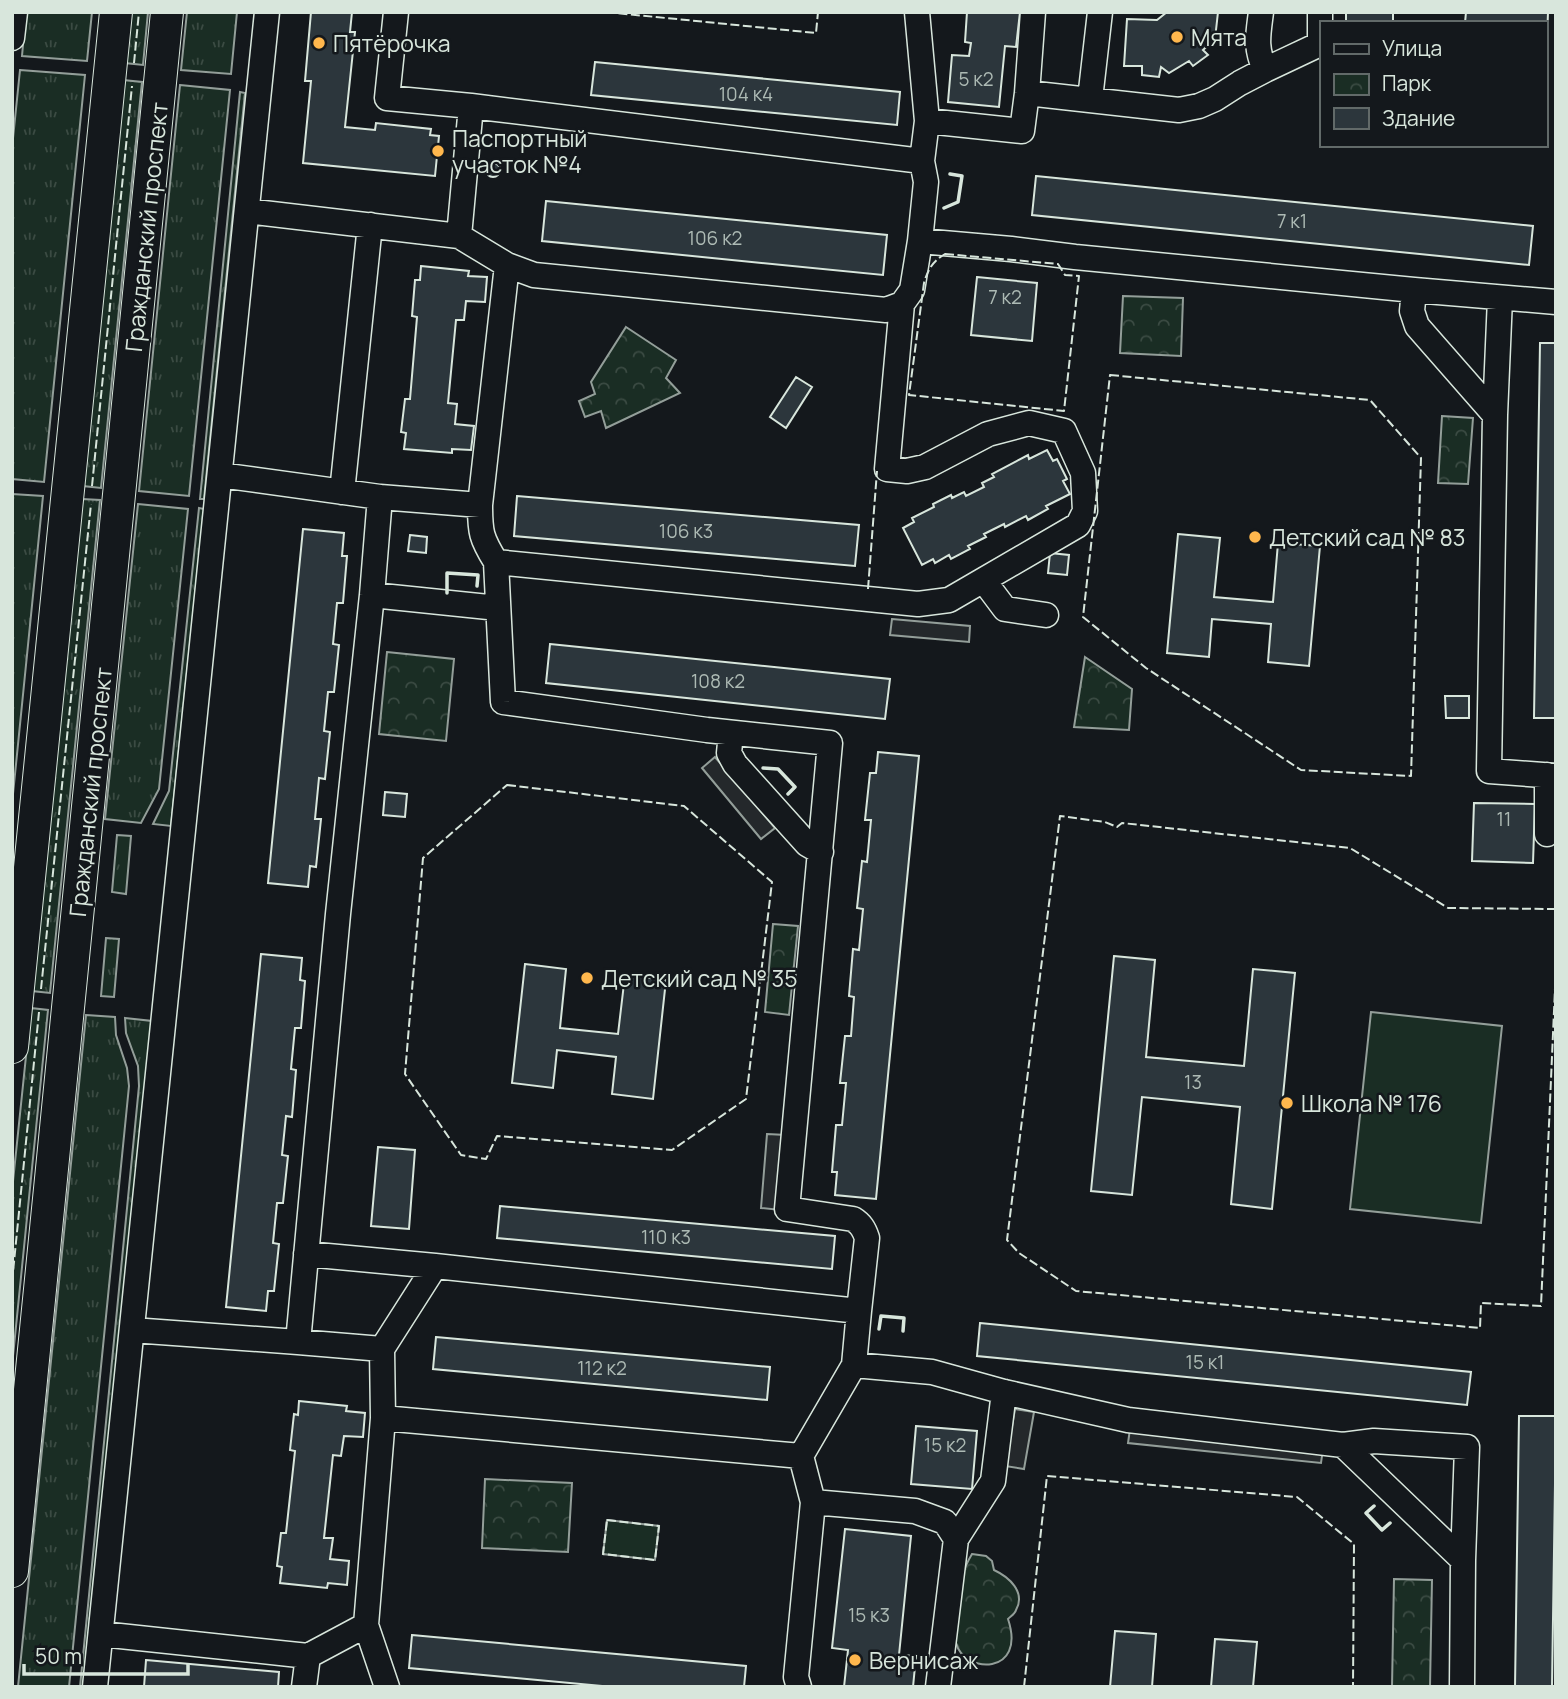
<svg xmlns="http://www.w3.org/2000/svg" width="1568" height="1699" viewBox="0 0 1568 1699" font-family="Manrope,sans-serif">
  <defs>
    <pattern id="grass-tufts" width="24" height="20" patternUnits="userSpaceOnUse" patternTransform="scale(1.75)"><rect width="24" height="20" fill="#1a2d24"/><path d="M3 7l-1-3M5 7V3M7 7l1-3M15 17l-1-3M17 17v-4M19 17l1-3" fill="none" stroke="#3b4b43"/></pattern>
    <pattern id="park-crowns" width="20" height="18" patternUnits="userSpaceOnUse" patternTransform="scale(1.75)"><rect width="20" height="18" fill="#1a2d24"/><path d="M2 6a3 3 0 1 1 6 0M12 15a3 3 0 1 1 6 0" fill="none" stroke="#3b4b43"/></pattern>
  </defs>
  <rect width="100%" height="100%" fill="#14181c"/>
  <!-- grass -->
  <path fill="url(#grass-tufts)" stroke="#939e99" stroke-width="2" d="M26 12H92L87 61 22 56Z
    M130 12H148L143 65 125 63Z
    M187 12H237L231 74 181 70Z
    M20 70 85 75 44 482 12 479V148Z
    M123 80 142 82 101 488 83 486Z
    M180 85 230 90 189 496 139 491Z
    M240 92 245 93 204 499H200Z
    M12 494 43 496 12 804Z
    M82 499 100 500 50 993 32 991Z
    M138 504 188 509 159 789 141 823 105 819Z
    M199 508 204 509 171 826 153 824 169 791Z
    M117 835 131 836 126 894 112 892Z
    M106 938 119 939 114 997 101 996Z
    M31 1008 48 1010 12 1366V1191Z
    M86 1015 115 1017 116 1035 127 1068 129 1086 69 1687H18Z
    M125 1018 152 1021 85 1687H80L139 1086 138 1066 126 1033Z"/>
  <!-- park -->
  <path fill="url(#park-crowns)" stroke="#939e99" stroke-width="2" d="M1123 296 1183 298 1181 356 1120 353Z
    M626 327 676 360 666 378 680 393 606 428 601 411 585 417 579 401 595 394 591 382Z
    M1442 416 1473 418 1468 484 1438 483Z
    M387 652 454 659 446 741 379 734Z
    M1085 657 1132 689 1129 730 1074 727Z
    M773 924 798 926 789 1015 765 1012Z
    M485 1479 572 1483 568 1552 482 1548Z
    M972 1554 986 1556 992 1561 994 1570C1009 1577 1026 1592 1016 1610 1015 1614 1011 1616 1008 1619 1027 1676 964 1674 956 1643 953 1635 958 1615 959 1606 961 1583 960 1574 972 1554Z
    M1394 1579 1432 1580 1430 1687H1392Z"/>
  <!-- garden -->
  <path fill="#1a2d24" stroke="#939e99" stroke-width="2" d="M1371 1012 1502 1026 1481 1223 1350 1209Z
    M607 1520 659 1526 655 1560 603 1554Z"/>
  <!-- parking -->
  <path fill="#24282b" stroke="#939e99" stroke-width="2" d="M892 619 970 626 969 642 890 635Z
    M715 757 775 828 761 839 702 768Z
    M767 1134 786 1135 780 1210 761 1208Z
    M1015 1409 1034 1412 1024 1469 1005 1466Z
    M1130 1429 1323 1449 1321 1463 1128 1443Z"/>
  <!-- building -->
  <path fill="#2c363c" stroke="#d8e6dc" stroke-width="2" d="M311 12H352L350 32H355L345 127 375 130 376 123 431 129 430 135 439 136 435 176 303 163 311 81H305Z
    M967 12H1020L1016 47 1005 46 999 107 948 102 952 55 969 56 971 43 965 42Z
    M1167 12H1218L1215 39 1203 50 1208 55 1193 66 1189 61 1169 73 1161 67 1159 77 1142 75V66H1124L1127 19 1157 20Z
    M1346 12H1393V22L1346 21Z
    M1466 12H1548L1547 42H1545V23H1465Z
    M595 62 900 92 897 125 591 95Z
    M486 170a7 7 0 1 1 14 0a7 7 0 1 1-14 0Z
    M1036 176 1533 226 1529 265 1032 215Z
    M546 201 887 235 883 275 542 241Z
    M421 266 469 271 468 276 487 277 485 302 466 301 464 320H456L448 403 457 404 455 424 474 426 471 450 452 449V453L404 449 406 433 401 432 405 399H410L417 317 412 316 415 280H420Z
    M977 277 1037 283 1032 341 971 335Z
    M1540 343H1556V718H1534Z
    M796 377 812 387 786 428 770 417Z
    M1047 450 1053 461 1057 459 1067 479 1063 481 1070 494 1046 506 1048 509 1028 520 1026 516 1005 527 1004 524 984 534 986 537 968 546 970 549 951 559 949 555 935 563 933 559 922 565 903 528 914 522 912 518 934 507 933 504 951 495 952 498 964 492 966 496 984 487 982 483 994 477 992 474 1028 455 1029 459Z
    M517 496 859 525 855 566 514 536Z
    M303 529 344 533 342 556H347L343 603H337L333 644 339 645 334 692H328L324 731 330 732 325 779 319 778 315 819H321L316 867 310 866 308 887 268 883Z
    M1178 534 1220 538 1214 597 1273 602 1278 543 1320 546 1309 666 1268 662 1271 624 1212 619 1209 657 1167 653Z
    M410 535 427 537 426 553 408 551Z
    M1050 553 1069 555 1067 575 1048 573Z
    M550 644 890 679 885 719 546 683Z
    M1445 696H1469V718H1446Z
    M878 752 919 756 876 1199 835 1195 837 1172H832L836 1125H842L846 1083H840L845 1036H851L854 997 849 996 853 949 859 950 863 909 857 908 862 861 867 862 871 820H865L870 773H876Z
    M385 792 407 794 405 817 383 815Z
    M1474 803 1535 804 1533 863 1472 861Z
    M261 954 302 958 300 980 305 981 301 1028H295L291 1069 296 1070 292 1117 286 1116 282 1155 288 1156 283 1203H277L273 1243 279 1244 274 1291H268L266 1311 226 1307Z
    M1114 956 1155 960 1146 1057 1244 1066 1253 969 1295 973 1272 1209 1231 1204 1240 1107 1142 1097 1132 1195 1091 1191Z
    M525 964 566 969 560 1028 618 1034 625 975 666 980 653 1099 612 1094 616 1057 557 1050 553 1088 512 1083Z
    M378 1147 415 1150 409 1229 371 1226Z
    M500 1206 835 1236 832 1269 497 1238Z
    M980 1323 1471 1372 1467 1405 977 1356Z
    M436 1337 770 1367 767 1400 433 1369Z
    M299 1401 347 1406 346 1411 365 1413 363 1437 344 1436 341 1456 333 1455 324 1538H333L330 1559 349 1561 347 1585 328 1583 327 1588 280 1583 282 1567 277 1566 281 1533H286L295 1451 290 1450 294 1414 298 1415Z
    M1519 1416H1556L1552 1687H1515Z
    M916 1426 977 1431 972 1489 911 1484Z
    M845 1529 911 1536 899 1655 916 1656 913 1687H844L848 1650 832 1648Z
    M1115 1631 1156 1634 1152 1687H1110Z
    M412 1635 746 1666 744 1687H613L409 1668Z
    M1215 1639 1257 1642 1253 1687H1211Z
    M146 1660 279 1672 278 1687H144Z"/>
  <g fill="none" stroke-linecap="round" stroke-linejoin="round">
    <defs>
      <path id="minor" d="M396 12 387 98 471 106
        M917 12 927 121 922 161
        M12 38 15 12
        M1265 70 1320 44V12
        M1027 93 1179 110 1199 106 1215 99 1240 83 1265 70C1255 47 1258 36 1261 12
        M1090 99 1100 12
        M927 121 1022 131 1027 93 1033 12
        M247 211 459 236 507 265
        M459 236 471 106 922 161 926 182 920 241 912 290 902 304
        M920 241 1011 249 1075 257 1414 290 1556 302
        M1414 290 1412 311 1417 326 1495 415
        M1500 298 1495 415 1489 771 1556 776
        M342 492 370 225
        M380 497 480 505 507 265 534 275 886 310 902 304 887 469 907 471 925 467 988 434 1029 423 1064 431 1083 473 1085 511 1078 525 949 600 918 604 496 562C481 538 480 532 480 505
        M984 581 1005 609 1046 615
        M372 595 498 608
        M731 733 729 753 735 764 807 844 821 852
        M1547 834V775
        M306 1254 435 1266
        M132 1330 298 1342 338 914 372 595 380 497 220 475
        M298 1342 382 1349 383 1418 366 1625 308 1656 304 1687
        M382 1349 435 1266 859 1311 867 1238C864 1229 861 1224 853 1219L787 1209 830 743 707 730 503 702 496 562
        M854 1365 932 1372 1004 1392 1128 1420 1343 1445 1463 1560 1462 1687
        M383 1418 801 1456 854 1365 859 1311
        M1343 1445 1374 1441 1467 1447 1463 1560
        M813 1502 915 1511 945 1522 956 1539 938 1687
        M956 1539 993 1481 1004 1392
        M366 1625 387 1687
        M101 1634 308 1656
        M95 1687 267 12
        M799 1687 796 1677 813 1502 801 1456"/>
      <path id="major" d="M12 1047 116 12
        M12 1571 167 12"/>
    </defs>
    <!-- minor casing -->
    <use href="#minor" stroke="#d8e6dc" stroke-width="27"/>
    <!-- major casing -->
    <use href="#major" stroke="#d8e6dc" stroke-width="34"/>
    <!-- minor -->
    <use href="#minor" stroke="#14181c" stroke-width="24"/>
    <!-- major -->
    <use href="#major" stroke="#14181c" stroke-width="32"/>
    <!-- fence -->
    <path stroke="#d8e6dc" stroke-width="2" stroke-dasharray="9 3.5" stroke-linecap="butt" d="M606 12 816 33 818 12
      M134 63 139 12
      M945 254 1058 264 1065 275 1079 276 1064 411 909 395 924 283C928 269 933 261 945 254Z
      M1110 375 1370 400 1421 458 1411 776 1301 770 1146 668 1083 617Z
      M92 486 132 86
      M868 589 877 471
      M507 785 684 806 772 882 746 1099 672 1150 497 1136 486 1159 461 1155 405 1074 423 858Z
      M1556 909 1448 908 1350 848 1122 823 1117 827 1105 822 1060 816 1007 1240 1019 1253 1076 1291 1480 1328 1481 1303 1541 1306 1556 966
      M41 989 91 504
      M12 1282 39 1012
      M607 1520 659 1526 655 1560 603 1554Z
      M1024 1687 1047 1476 1297 1497 1354 1544 1353 1687"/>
    <!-- wall -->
    <path stroke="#d8e6dc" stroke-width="3.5" d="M944 208 958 202 962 176 950 174
      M447 593V573L478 575 477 586
      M763 768 778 769 795 787 788 794
      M879 1329 881 1316 904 1318 903 1331
      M1374 1506 1366 1513 1382 1530 1390 1523"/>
  </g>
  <!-- markers -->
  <g fill="#ffb74d" stroke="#14181c" stroke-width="2.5">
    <circle cx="1177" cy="37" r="7"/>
    <circle cx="319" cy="43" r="7"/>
    <circle cx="438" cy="151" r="7"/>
    <circle cx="1255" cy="537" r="7"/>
    <circle cx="587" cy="978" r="7"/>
    <circle cx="1287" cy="1103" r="7"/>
    <circle cx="855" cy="1660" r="7"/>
  </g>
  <g text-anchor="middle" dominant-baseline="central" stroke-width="5" stroke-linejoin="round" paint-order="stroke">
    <!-- number labels -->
    <g font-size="19" fill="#adbab4">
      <text x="976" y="79">5 к2</text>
      <text x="746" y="94">104 к4</text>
      <text x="1292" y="221">7 к1</text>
      <text x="715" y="238">106 к2</text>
      <text x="1005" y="297">7 к2</text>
      <text x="686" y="531">106 к3</text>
      <text x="718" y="681">108 к2</text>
      <text x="1504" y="819">11</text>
      <text x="1193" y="1082">13</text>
      <text x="666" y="1237">110 к3</text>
      <text x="1205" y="1362">15 к1</text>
      <text x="602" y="1368">112 к2</text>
      <text x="945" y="1445">15 к2</text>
      <text x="869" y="1615">15 к3</text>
    </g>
    <!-- poi labels -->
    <g font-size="23" fill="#d8e6dc" stroke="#14181c" text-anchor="start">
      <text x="1191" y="37">Мята</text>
      <text x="333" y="43">Пятёрочка</text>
      <text x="452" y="138">Паспортный<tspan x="452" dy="26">участок №4</tspan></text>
      <text x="1269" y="537">Детский сад № 83</text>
      <text x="601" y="978">Детский сад № 35</text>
      <text x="1301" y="1103">Школа № 176</text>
      <text x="869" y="1660">Вернисаж</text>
    </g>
    <!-- street labels -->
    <g font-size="23" fill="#d8e6dc" stroke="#14181c">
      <text transform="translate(146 227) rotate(-84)">Гражданский проспект</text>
      <text transform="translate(90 792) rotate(-84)">Гражданский проспект</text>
    </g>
  </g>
  <!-- border -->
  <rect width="1568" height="1699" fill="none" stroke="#d8e6dc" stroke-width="28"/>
  <!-- legend -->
  <rect x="1320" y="21" width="228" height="126" fill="#14181c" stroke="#626a69" stroke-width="2"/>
  <rect x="1334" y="44" width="35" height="10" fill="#14181c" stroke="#626a69" stroke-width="2"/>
  <text x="1382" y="56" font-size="21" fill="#d8e6dc">Улица</text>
  <rect x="1334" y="74" width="35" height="21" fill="url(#park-crowns)" stroke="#626a69" stroke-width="2"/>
  <text x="1382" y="91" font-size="21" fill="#d8e6dc">Парк</text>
  <rect x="1334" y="108" width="35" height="21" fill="#2c363c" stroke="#626a69" stroke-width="2"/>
  <text x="1382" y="126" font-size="21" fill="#d8e6dc">Здание</text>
  <!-- scale -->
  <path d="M24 1664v10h164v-10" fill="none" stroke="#d8e6dc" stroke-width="3.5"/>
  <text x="35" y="1664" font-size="21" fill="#d8e6dc" stroke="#14181c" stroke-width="5" paint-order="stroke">50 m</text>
</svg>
